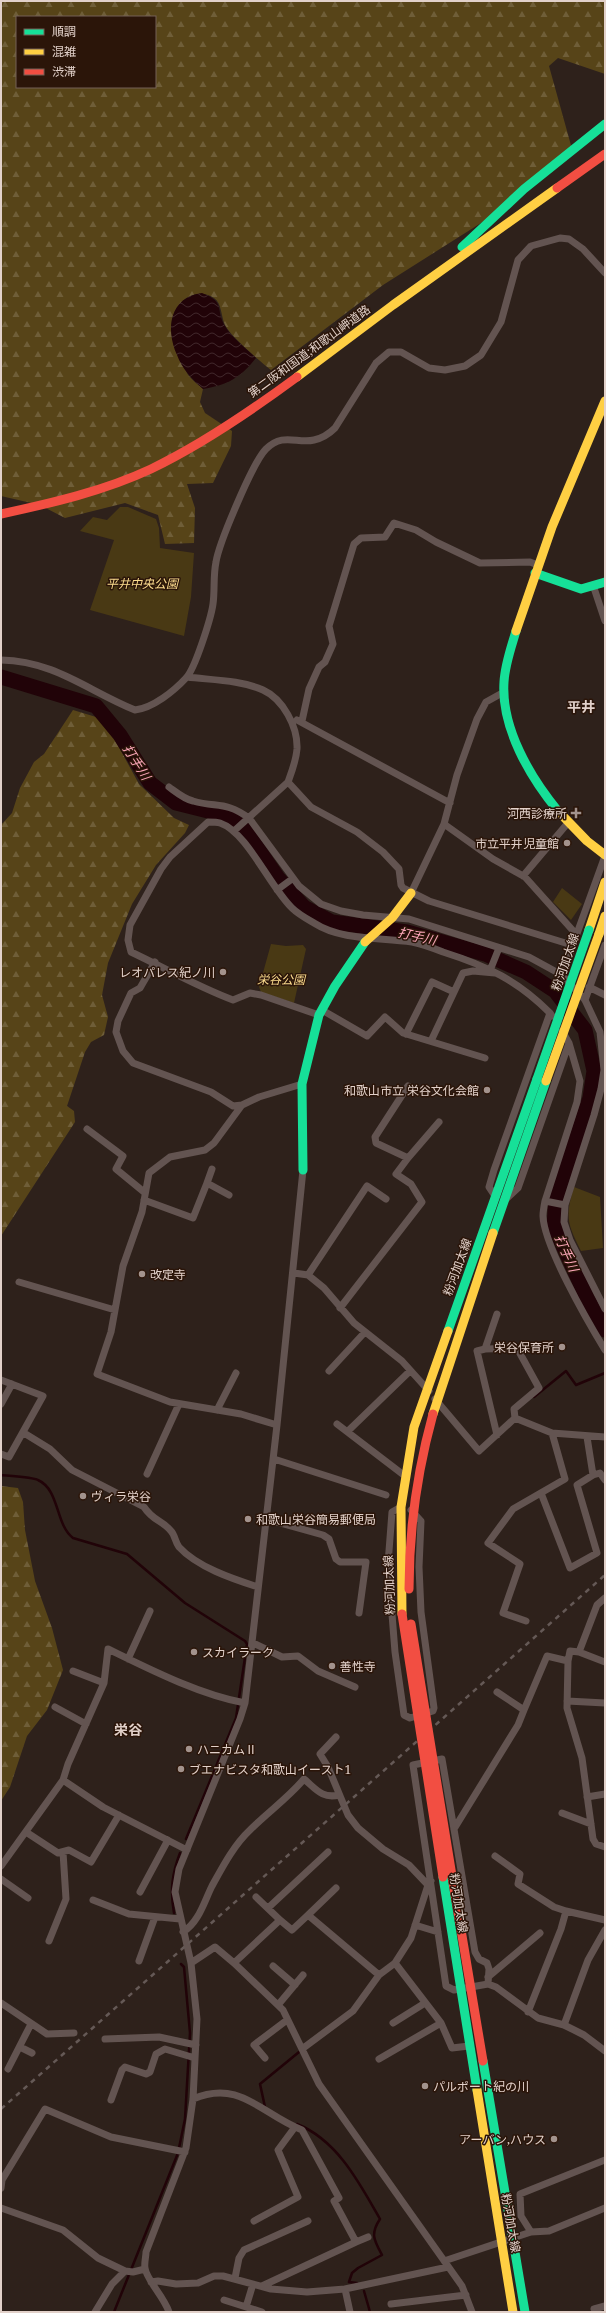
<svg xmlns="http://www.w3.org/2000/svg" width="606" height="2313" viewBox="0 0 606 2313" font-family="'Noto Serif','Noto Sans JP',serif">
  <defs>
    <pattern id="forest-firs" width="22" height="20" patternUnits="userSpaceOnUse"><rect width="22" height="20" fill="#574418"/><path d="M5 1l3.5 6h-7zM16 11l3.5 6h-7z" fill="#6f5e38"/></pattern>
    <pattern id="water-waves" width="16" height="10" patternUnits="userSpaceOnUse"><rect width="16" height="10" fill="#210308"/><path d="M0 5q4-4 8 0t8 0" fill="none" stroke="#41272b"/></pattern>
  </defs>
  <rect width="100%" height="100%" fill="#2e211b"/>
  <!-- green -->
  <path fill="#493914" d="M120 507H128L156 519 159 528 160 548 194 553 191 597 184 636 90 610 114 540 80 531 93 517 107 520Z
    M562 888 582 904 571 920 553 902Z
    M271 944 286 946 303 945 306 949 294 1003 261 992 259 987Z
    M574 1187 600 1197 603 1248 581 1251C567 1223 565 1217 574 1187Z"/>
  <!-- forest -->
  <path fill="url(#forest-firs)" fill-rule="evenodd" d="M1 1H605V74L558 58 549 66 572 149 492 216 383 285 271 370C260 361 231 337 225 325 221 317 222 303 214 298 192 284 168 308 172 331 173 340 184 369 189 376 193 381 199 385 203 389L200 402 205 413 232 431 231 446 213 483 187 484 195 508 194 543 165 544 158 515 125 503 65 518 40 505 1 496ZM17 17H155V87H17Z
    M73 710 96 717 109 729 139 784 174 818 189 825 185 833 156 865 132 904 108 963 102 995 108 1017 104 1035 91 1042 85 1052 67 1106 74 1111 75 1122 1 1236V825L12 813 20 788 34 762 44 754Z
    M1 1486 18 1488 23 1502 25 1530 35 1581 52 1628 63 1670 47 1710 27 1736 10 1787 1 1801Z"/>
  <!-- water -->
  <path fill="url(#water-waves)" d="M202 293C226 302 215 309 225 326 232 338 246 348 256 358 240 378 228 385 203 389 192 379 182 369 177 355 165 328 170 297 202 293Z"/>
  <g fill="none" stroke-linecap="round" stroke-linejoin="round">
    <!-- stream -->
    <path stroke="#210308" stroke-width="2.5" d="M534 1397 566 1371 576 1385 605 1373
      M1 1475C10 1476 32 1477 38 1480 60 1490 55 1524 73 1538L127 1554 185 1603 245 1641 247 1644 236 1718 186 1839
      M174 1913C170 1890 172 1874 180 1853
      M265 2107 260 2084 299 2052
      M297 2124C337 2140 359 2182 380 2219 370 2234 374 2240 382 2255L358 2268 352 2273 349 2282 357 2283
      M364 2291 370 2312
      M114 2312 178 2153 185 2119 190 2033 184 1967 181 1964"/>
    <!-- river -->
    <path stroke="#210308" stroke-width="15" d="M1 677 96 706 120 735 150 783 176 803 228 816 245 830 278 878 304 907 332 922 407 932 485 954 526 972 555 991 585 1030 594 1071 590 1098 556 1198 554 1226 587 1298 605 1330"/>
    <!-- street -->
    <path stroke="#635451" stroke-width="7" d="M593 585 605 621
      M1 660C55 661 88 691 135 710 153 708 174 691 186 678 195 669 211 618 213 604 215 590 213 576 216 562 219 543 253 462 266 449 283 432 297 444 314 440 323 438 329 434 335 428L376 363 389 352H401L429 368 445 370 465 366 481 355 501 322 518 260 531 246 560 238 569 239 583 249 605 273
      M187 677C211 680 241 680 263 690 283 699 298 727 297 749 296 761 292 771 288 782L311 807 357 832 383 852 399 869 401 885 403 888 429 901 572 945
      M297 720 450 803
      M302 721 309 689 319 667 325 662 333 644 329 626 354 544 361 538 385 537 394 523 416 530 436 542 480 563 530 562 538 565
      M169 787C176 792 184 799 193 801 218 808 225 801 249 818L299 886 321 904 341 911 363 915 409 919 529 957 562 975 585 1000 600 1032 604 1070 601 1089 594 1115 565 1205 564 1222 570 1240 605 1309
      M444 824 493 859 525 877 576 934
      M234 831 288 782
      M523 876 567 824
      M277 890 292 879
      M411 893 444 824 457 775 477 719 486 702 504 692
      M155 962 140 988 131 993 118 1021 116 1032 123 1051 133 1063 211 1092 233 1106 242 1105
      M491 968 499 948
      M562 975 605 856
      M589 987 605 995
      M585 1000 605 945
      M322 1010 367 1036 385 1017 403 1033 485 1058
      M319 1015 261 995 250 993 233 1000C198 987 165 968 131 952L128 940 130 925 161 869 170 857 208 822C212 822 217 822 220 823 247 832 270 887 292 908 298 914 307 919 314 923 342 941 380 937 412 942 422 944 433 948 443 952 487 966 517 980 550 1013
      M406 1034 432 982 454 992
      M431 1041 463 973 473 971 495 973
      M569 1043 580 1081 577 1102 545 1201C544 1206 543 1211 543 1216 544 1246 588 1322 605 1350
      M408 1086 375 1137 376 1143 408 1158 439 1122
      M87 1129 123 1156 116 1169 144 1192
      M207 1183 212 1169
      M495 1196 489 1187 494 1170 550 1013 552 1016
      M144 1200 193 1218 207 1183 229 1195
      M505 1200 518 1188 569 1043 562 1031
      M545 1201 565 1205
      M294 1273 308 1275 324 1288 354 1323 402 1361 429 1391
      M308 1275 367 1186 386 1199
      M19 1282 115 1310
      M340 1308 422 1202 411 1184 396 1174 408 1158
      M497 1314 485 1349 517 1348 539 1388 514 1409 515 1418
      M485 1349 477 1351 497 1435
      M329 1371 365 1332
      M1 1380 43 1396 9 1457 1 1454
      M435 1399 479 1451 515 1418
      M1 1404 12 1384
      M217 1410 236 1373
      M515 1418 552 1433 605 1437
      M337 1424 405 1476
      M277 1425 241 1414 170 1402 97 1374 111 1332 123 1266 142 1212 149 1173 170 1157 205 1150 214 1143 242 1105 259 1097 302 1084
      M348 1431 410 1371
      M24 1433 50 1449 72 1470 144 1507C153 1521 162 1520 171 1531 175 1535 175 1542 179 1547 197 1567 233 1579 258 1587
      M274 1459 386 1495
      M147 1474 179 1404
      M593 1475 600 1473 605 1480
      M541 1493 570 1568 597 1553 577 1485 593 1475 587 1437
      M401 1507 392 1512 388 1564 395 1652 404 1715 410 1718 433 1711 434 1708 421 1612 419 1567 421 1521 411 1510
      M266 1519 323 1535 329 1539 336 1559 340 1562H366L359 1613
      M526 1621 503 1613 520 1564 488 1543 513 1509 565 1479 552 1433
      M253 1643 282 1657 298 1656 318 1671 355 1687
      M579 1652 597 1605 605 1598
      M128 1659 150 1611
      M568 1661 567 1708 582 1758 593 1839 596 1844 605 1847
      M73 1671 104 1683
      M567 1701 605 1703
      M55 1707 86 1724
      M524 1710 547 1656 568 1661 570 1651 579 1652 605 1662
      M336 1737 320 1754 328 1767 348 1815 358 1828 383 1849 409 1865 428 1885
      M63 1780 68 1764 104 1683 108 1649C149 1669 200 1695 245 1703
      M587 1797 605 1794
      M562 1813 591 1824
      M454 1829 518 1725 524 1710 497 1692
      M26 1832 58 1853 69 1850 91 1862 119 1815
      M495 1856 520 1874 518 1884 554 1907 566 1911 561 1929 528 2012
      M1 1866 63 1780 103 1807 187 1850
      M1 1879 28 1898
      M140 1892 168 1840
      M256 1897 280 1920
      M93 1900 129 1914 180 1919
      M268 1908 328 1852
      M566 1911 605 1920
      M308 1915 336 1888
      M415 1925 438 1932
      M183 1932C199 1922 204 1902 212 1886 223 1866 234 1845 250 1830 268 1812 288 1798 304 1779 316 1789 322 1799 339 1795
      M49 1941 66 1899 63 1852
      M139 1961 155 1917
      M191 1963 215 1947 234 1963 283 2010 319 2084 462 2286 472 2312
      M234 1963 280 1920 292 1930 308 1915 379 1975
      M273 1966 295 1985
      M488 1977 540 1933
      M488 1984 489 1969 487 1963 479 1959 475 1952 442 1759 413 1765 446 1986 454 1990 488 1984 496 1987 538 2018 564 2025 584 2035 605 2051
      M1 2003 47 2034 74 2033
      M278 2005 303 1975
      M393 2023 425 2003
      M441 2023 452 2048 469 2046
      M564 2025 588 1960 605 1930
      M105 2039 159 2037 196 2045
      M20 2047 32 2053
      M302 2049 353 2011 379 1975 395 1963 411 1938 428 1885 431 1881
      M265 2058 254 2045 287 2020
      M379 2059 441 2023 395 1963
      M8 2069 31 2024
      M193 2099C240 2079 261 2114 302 2130L339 2198 334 2201 356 2242 368 2237
      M111 2100 122 2070 125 2067 146 2074 150 2072 156 2054 165 2049 195 2058
      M1 2188 2 2180 45 2109 111 2137 185 2152
      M1 2208 63 2230 98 2258 125 2271
      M254 2221 298 2197 278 2150 295 2127
      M531 2232 521 2216 520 2194 605 2160
      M444 2261 531 2232 549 2231 605 2208
      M235 2278 239 2258 244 2250 308 2221
      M151 2282 158 2281 176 2284 198 2283 214 2276H223L271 2289 307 2292 345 2289 448 2267
      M262 2286 356 2242
      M345 2289 350 2312
      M224 2300 262 2312
      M391 2304 466 2295
      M246 2307 253 2284
      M594 2309 605 2306
      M95 2312 112 2284 125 2271 133 2272 145 2269
      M169 2312C164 2297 146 2279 145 2268 144 2263 146 2257 146 2252L186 2148 193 2099 197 2019 191 1963 175 1892 179 1869 240 1719 245 1703 277 1425 303 1170"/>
    <!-- fast -->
    <path stroke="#16e098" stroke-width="9" d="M462 247 524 189 605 124
      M535 573 581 589 605 582
      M516 631C511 648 505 664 504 682 501 728 530 777 558 811
      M303 1170 302 1084 319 1015 335 986 365 942
      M493 1233 546 1081
      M448 1331 537 1079
      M443 1877 477 2090
      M483 2061 525 2312"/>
    <!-- slow -->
    <path stroke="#ffcf43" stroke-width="9" d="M297 377 393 305 557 188
      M516 631 552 527 605 401
      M558 811 587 841 605 855
      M589 930 605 882
      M599 934 605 916
      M365 942 392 918 411 893
      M433 1414 493 1233
      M402 1614 401 1507 414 1427 448 1331
      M477 2090 513 2312"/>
    <!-- jam -->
    <path stroke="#f24e42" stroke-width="9" d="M557 188 605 154
      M1 514C52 503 104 491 151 469 203 444 251 411 297 377
      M409 1589C409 1529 417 1472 433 1414
      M452 1876 483 2061"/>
    <!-- rail -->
    <path stroke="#655956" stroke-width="2.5" stroke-dasharray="5 5" stroke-linecap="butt" d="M1 2109 605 1575"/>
    <!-- fast-bridge -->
    <path stroke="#16e098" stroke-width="9" d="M537 1079 589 930"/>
    <!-- slow-bridge -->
    <path stroke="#ffcf43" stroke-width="9" d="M546 1081 599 934"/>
    <!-- jam-bridge -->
    <path stroke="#f24e42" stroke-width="9" d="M402 1614 443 1877
      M411 1624 452 1876"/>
  </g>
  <!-- markers -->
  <g fill="#a3938d" stroke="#2b1509" stroke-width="1.5">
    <path d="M574 807h4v4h4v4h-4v4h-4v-4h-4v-4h4z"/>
    <circle cx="567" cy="843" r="4"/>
    <circle cx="223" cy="972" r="4"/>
    <circle cx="487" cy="1090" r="4"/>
    <circle cx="142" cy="1274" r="4"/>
    <circle cx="562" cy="1347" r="4"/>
    <circle cx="83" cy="1496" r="4"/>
    <circle cx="248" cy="1519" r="4"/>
    <circle cx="194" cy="1652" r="4"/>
    <circle cx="332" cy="1666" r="4"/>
    <circle cx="189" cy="1749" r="4"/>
    <circle cx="181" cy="1769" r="4"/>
    <circle cx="425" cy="2086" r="4"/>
    <circle cx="554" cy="2139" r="4"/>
  </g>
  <g text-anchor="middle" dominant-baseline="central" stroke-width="3" stroke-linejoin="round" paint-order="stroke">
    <!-- street labels -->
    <g font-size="12" fill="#e2d1ca" stroke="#2b1509">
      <text transform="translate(309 351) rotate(-36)">第二阪和国道;和歌山岬道路</text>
      <text transform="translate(565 962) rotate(-71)">粉河加太線</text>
      <text transform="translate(457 1267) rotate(-70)">粉河加太線</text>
      <text transform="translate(389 1585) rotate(-92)">粉河加太線</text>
      <text transform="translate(459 1903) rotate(81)">粉河加太線</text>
      <text transform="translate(511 2223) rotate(80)">粉河加太線</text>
    </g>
    <!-- park labels -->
    <g font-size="12" font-style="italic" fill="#fcdc8e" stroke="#2b1509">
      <text x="142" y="583">平井中央公園</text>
      <text x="281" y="979">栄谷公園</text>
    </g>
    <!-- poi labels -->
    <g font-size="12" fill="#e2d1ca" stroke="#2b1509" text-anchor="start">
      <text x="567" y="813" text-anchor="end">河西診療所</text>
      <text x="559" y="843" text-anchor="end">市立平井児童館</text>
      <text x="215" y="972" text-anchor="end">レオパレス紀ノ川</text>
      <text x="479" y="1090" text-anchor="end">和歌山市立 栄谷文化会館</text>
      <text x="150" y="1274">改定寺</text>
      <text x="554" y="1347" text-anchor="end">栄谷保育所</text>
      <text x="91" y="1496">ヴィラ栄谷</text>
      <text x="256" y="1519">和歌山栄谷簡易郵便局</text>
      <text x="202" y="1652">スカイラーク</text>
      <text x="340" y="1666">善性寺</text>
      <text x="197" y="1749">ハニカムⅡ</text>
      <text x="189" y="1769">ブエナビスタ和歌山イースト1</text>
      <text x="433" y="2086">パルポート紀の川</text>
      <text x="546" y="2139" text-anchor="end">アーバン,ハウス</text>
    </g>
    <!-- water labels -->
    <g font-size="13" font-style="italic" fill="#fda7ba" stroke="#2b1509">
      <text transform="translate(137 762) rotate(57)">打手川</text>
      <text transform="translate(417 936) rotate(13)">打手川</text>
      <text transform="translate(567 1253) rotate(66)">打手川</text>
    </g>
    <!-- quarter labels -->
    <g font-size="14" font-weight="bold" fill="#e2d1ca" stroke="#2b1509">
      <text x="581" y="706">平井</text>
      <text x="128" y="1729">栄谷</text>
    </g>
  </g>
  <!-- border -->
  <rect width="606" height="2313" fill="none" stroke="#e2d1ca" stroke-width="4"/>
  <!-- legend -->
  <rect x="16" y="16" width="140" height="72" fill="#2b1509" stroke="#746056"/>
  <rect x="24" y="29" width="20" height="6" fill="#16e098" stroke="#746056"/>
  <text x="52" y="36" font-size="12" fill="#e2d1ca">順調</text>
  <rect x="24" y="49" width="20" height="6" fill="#ffcf43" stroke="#746056"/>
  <text x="52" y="56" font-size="12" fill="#e2d1ca">混雑</text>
  <rect x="24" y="69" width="20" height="6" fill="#f24e42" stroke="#746056"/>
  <text x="52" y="76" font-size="12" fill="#e2d1ca">渋滞</text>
</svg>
